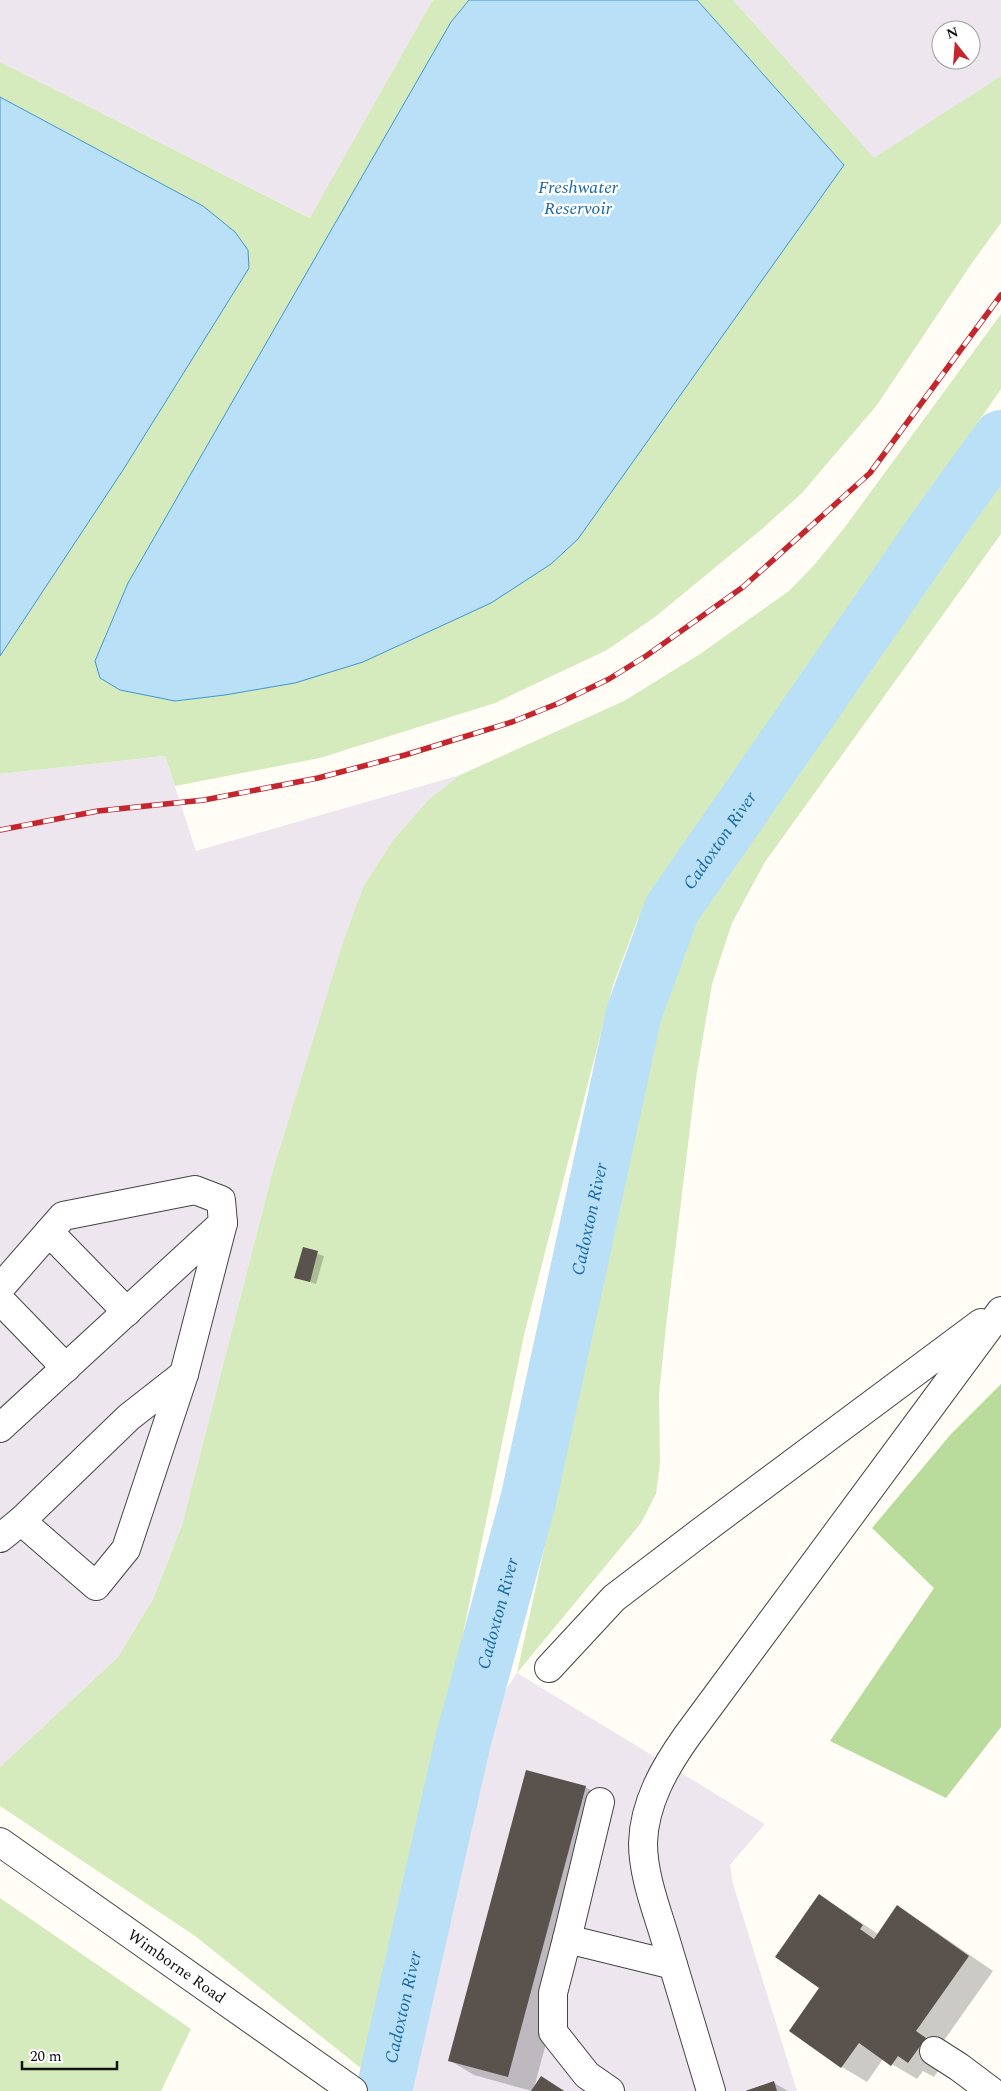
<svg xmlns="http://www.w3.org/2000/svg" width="1001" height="2091" viewBox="0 0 1001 2091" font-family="Spectral,serif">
  <rect width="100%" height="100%" fill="#fffdf5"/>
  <!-- industrial -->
  <path fill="#eee6ef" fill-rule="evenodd" d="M0 0H434L431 3 311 218 0 62Z
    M733 0H1001V76L874 159ZM941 30H971V60H941Z
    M165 756 196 851 460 775 429 799 393 840 363 887 343 943 273 1170 182 1525 153 1599 118 1657 0 1767V774Z
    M517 1673 765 1824 730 1865 733 1884 797 2091H400L483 1724Z"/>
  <!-- green -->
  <path fill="#d5ebbd" d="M434 0H469L451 22 128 583 104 638 175 701 225 695 295 683 844 165 697 0H733L874 158 1001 76V223L972 263 877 405 802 493 762 529 655 617 607 650 495 703 320 758 175 786 165 756 0 774V656L123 470 249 268 203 206 0 97V62L310 218 431 3Z
    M1001 314V389L666 874 637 921 613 985 524 1335 454 1678 362 2069 195 1936 0 1806V1767L118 1657 153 1599 182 1525 273 1170 343 942 363 887 393 840 429 799 460 775 624 701 700 654 789 591 815 564 845 527Z
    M1001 478V534L765 862 732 923 712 984 696 1078 666 1326 659 1395 660 1463 656 1494 641 1523 517 1673 663 1004 682 944 720 871Z
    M0 1898 191 2029 161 2091H0Z"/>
  <!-- forest -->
  <path fill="#b9dc9c" d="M1001 1384V1727L946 1798 830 1741 934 1588 872 1528 951 1434Z"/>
  <!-- water -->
  <path fill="#b9e0f7" stroke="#3f96cf" d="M469 0H697L844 165 578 539 551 564 491 603 363 662 295 683 225 695 175 701 120 690 100 678 95 661 128 583 451 22Z
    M0 97 203 206 235 232 248 250 249 268 123 470 0 656Z"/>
  <!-- shadow -->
  <path fill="#0003" d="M303 1249 324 1256 316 1284 296 1277Z
    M585 1787 611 1802 534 2088 542 2077 565 2091H532L474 2075 449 2060Z
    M819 1896 844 1911 878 1934 897 1907 922 1922 993 1971 940 2046 950 2053 934 2077 923 2071 917 2079 883 2059 867 2082 842 2067 790 2031 821 1988Z
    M774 2083 788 2091H747Z"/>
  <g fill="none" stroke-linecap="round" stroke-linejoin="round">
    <!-- river -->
    <path stroke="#b9e0f7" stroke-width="56" id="s1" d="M384 2091 463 1741 528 1501 634 1013 672 909 945 515 1001 438"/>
  </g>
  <!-- building -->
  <path fill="#5a524d" d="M303 1247 318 1251 310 1282 294 1278Z
    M526 1770 586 1786 508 2077 448 2061Z
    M819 1894 863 1925 860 1929 874 1939 897 1905 969 1956 916 2031 926 2038 908 2063 898 2056 891 2066 859 2043 841 2068 789 2031 819 1988 775 1957Z
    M541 2076 564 2091H531Z
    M774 2081 777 2091H745Z"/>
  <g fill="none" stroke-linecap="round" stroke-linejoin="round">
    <defs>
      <g id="minor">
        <path d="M49 1232 127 1312"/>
        <path d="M0 1288 63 1216 195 1190 221 1200 223 1223 0 1428"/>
        <path d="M0 1300 66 1368"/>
        <path d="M21 1521 129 1417 184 1374"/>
        <path d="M0 1538 21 1521 96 1586 126 1549 184 1374 223 1223"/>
        <path d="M549 1668 614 1598 698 1534 981 1323"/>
        <path id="s2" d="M0 1842 353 2091"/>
        <path d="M567 1939 600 1802"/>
        <path d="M934 2051 959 2067 991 2091"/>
        <path d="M610 2091 587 2075 553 2032V1993L567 1939 673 1965"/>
        <path d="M711 2091C696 2040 680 1989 665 1938 656 1908 643 1875 643 1843 644 1803 665 1767 687 1736L1001 1311"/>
      </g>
    </defs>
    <!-- minor casing -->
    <use href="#minor" stroke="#444" stroke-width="30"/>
    <!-- minor -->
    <use href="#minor" stroke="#fff" stroke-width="28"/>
    <defs>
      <path id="rail" d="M0 830 98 811 204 800 318 778 405 755 512 722 559 703 609 679 646 656 743 587 870 473 1001 295"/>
    </defs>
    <!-- rail casing -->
    <use href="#rail" stroke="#c4262e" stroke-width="5.5"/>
    <!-- rail -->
    <use href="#rail" stroke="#fff" stroke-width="4" stroke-dasharray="11" stroke-linecap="butt"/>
  </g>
  <g text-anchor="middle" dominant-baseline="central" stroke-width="5" stroke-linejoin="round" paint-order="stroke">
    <!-- street labels -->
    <g font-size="16" fill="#111" stroke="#fff">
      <text stroke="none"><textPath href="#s2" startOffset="216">Wimborne Road</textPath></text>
    </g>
    <!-- water labels -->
    <g font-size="18" font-style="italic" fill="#1768a6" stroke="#fff">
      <text x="578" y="187">Freshwater<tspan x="578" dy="21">Reservoir</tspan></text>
      <text stroke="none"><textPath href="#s1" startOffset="1301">Cadoxton River</textPath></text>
      <text stroke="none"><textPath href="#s1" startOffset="896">Cadoxton River</textPath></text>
      <text stroke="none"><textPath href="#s1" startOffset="491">Cadoxton River</textPath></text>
      <text stroke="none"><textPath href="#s1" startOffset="86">Cadoxton River</textPath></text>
    </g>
  </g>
  <!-- north arrow -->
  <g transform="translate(956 45) rotate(343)"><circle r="24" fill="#ffffff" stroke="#a0a0a0"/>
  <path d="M0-4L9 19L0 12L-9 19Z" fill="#c4262e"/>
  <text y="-8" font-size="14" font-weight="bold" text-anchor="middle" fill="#111111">N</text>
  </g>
  <!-- scale -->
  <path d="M22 2061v8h95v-8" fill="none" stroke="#111111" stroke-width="2.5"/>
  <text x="30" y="2061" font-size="15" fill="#111111" stroke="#ffffff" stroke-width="4" paint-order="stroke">20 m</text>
</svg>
